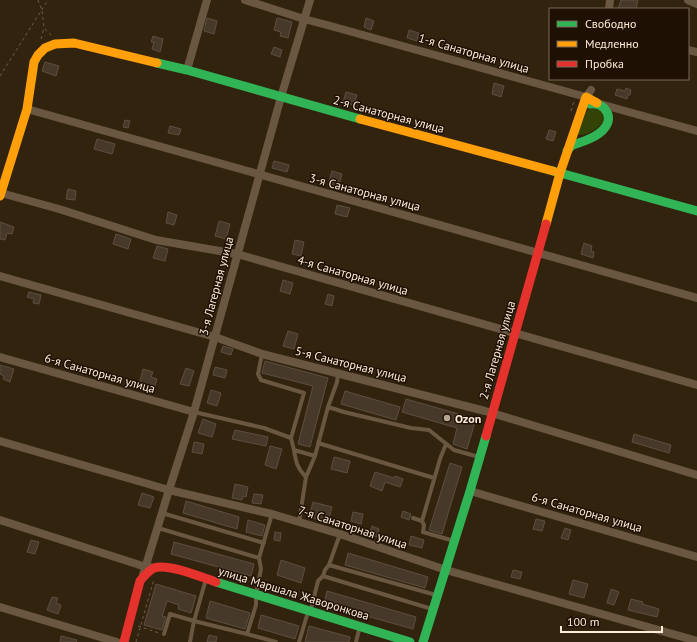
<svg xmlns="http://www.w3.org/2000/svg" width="697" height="642" viewBox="0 0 697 642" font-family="'PT Sans',sans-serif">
  <rect width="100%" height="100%" fill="#32230f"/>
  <!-- green -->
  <path fill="#334305" d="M590 109C592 109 594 108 596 109 603 110 605 119 601 124 597 129 586 136 579 135L578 133 587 110Z"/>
  <!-- building -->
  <path fill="#463929" stroke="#5d4f40" d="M621 0H638L636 9H618Z
    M207 18 217 21 214 34 204 31Z
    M277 18 292 22 288 38 280 36 281 32 274 30Z
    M366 18 374 21 371 30 364 27Z
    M409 30 419 33 417 41 407 38Z
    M153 36 163 39 160 52 152 49 154 42H151Z
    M274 47 282 50 280 57 271 54Z
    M45 62 59 66 56 76 42 71Z
    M494 83 504 86 501 97 492 94Z
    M626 88 631 90 630 95H628L627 99 615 95 617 89 625 91Z
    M346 92 357 95 354 105 343 102Z
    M125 120 130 121 128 128 123 127Z
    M170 126 181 129 179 135 168 133Z
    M549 130 556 132 553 141 546 139Z
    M97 139 115 144 112 154 94 149Z
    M274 161 289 165 287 172 272 168Z
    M332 171 342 174 338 188 328 185Z
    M68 189 76 191 75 200 66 199Z
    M337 205 350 208 347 217 335 214Z
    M168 212 177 215 174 225 166 223Z
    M219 221 230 224 226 239 215 236Z
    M0 222 14 227 12 234 7 233 5 240 0 239Z
    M116 234 131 239 128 249 113 244Z
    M295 240 304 242 301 256 292 254Z
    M584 243 592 246 591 251 594 252 593 258 581 254Z
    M157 246 168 249 165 261 153 258Z
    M283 280 293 283 290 294 280 291Z
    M29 292 41 295 39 304 33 303 34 299 27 297Z
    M328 294 334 296 332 306 325 304Z
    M288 331 298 334 294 349 283 346Z
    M223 346 233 349 231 355 221 352Z
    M265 361 328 378 310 447 298 444 313 386 262 373Z
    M0 365 14 369 10 382 3 379 4 376 0 374Z
    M215 367 227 370 225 378 213 375Z
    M186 368 194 371 189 386 180 384Z
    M143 369 153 372 151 377 157 379 154 389 139 385Z
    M211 390 221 393 217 406 207 403Z
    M345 391 400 407 396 420 341 404Z
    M406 399 476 419 467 449 453 444 457 428 402 412Z
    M203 419 216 424 212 437 198 433Z
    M235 430 268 437 266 446 232 439Z
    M634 434 671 445 669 453 632 442Z
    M194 442 204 444 202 454 192 452Z
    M270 446 282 449 276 469 265 465Z
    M334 457 350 461 347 473 331 469Z
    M450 463 462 467 442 534 429 530Z
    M375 472 394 478 395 476 403 479 400 487 385 482 382 491 370 486Z
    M235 484 248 487 246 497 243 496 242 500 232 498Z
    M142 493 154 497 150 508 138 505Z
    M254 494 263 495 261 504 252 503Z
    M186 501 239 517 237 529 183 513Z
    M313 502 332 507 328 522 309 517Z
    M403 511 411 514 409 520 401 517Z
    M353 512 363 514 361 524 351 521Z
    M536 519 545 521 542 531 533 529Z
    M248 520 265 525 262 536 246 532Z
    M372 526 379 529 377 537 369 534Z
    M565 528 571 530 568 540 561 538Z
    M275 532 281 533 280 541 274 540Z
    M411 536 424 540 422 548 409 545Z
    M31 540 39 542 35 554 27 552Z
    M174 542 254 564 251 576 171 554Z
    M348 553 428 577 425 588 345 565Z
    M281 560 305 568 301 583 277 575Z
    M513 570 522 572 520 579 511 577Z
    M573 580 588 584 584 598 569 594Z
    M156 584 196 596 191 613 178 609 179 605 167 601 162 616 166 617 162 630 144 625Z
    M611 589 619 592 614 605 607 603Z
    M327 591 416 617 413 629 324 604Z
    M52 597 58 598 56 603 61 605 58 614 47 610Z
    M631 599 643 602 642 604 659 609 657 617 628 610Z
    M210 601 250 613 245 629 206 618Z
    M261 615 299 626 295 639 258 628Z
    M309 626 350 637 349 642H305Z
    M209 635 217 637 216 642H207Z
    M61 636 77 640 76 642H60Z"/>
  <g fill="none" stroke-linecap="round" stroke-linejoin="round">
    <!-- path -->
    <path stroke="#6c5d4b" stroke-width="1" stroke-dasharray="3 3" stroke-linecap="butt" d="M38 0 42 10 44 28 52 36
      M41 39 44 28
      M0 76 48 0
      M571 111 574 101
      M138 626 159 633
      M136 642 154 579"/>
    <!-- lane -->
    <path stroke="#695741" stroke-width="4" d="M328 407 344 412 411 428 429 430 454 450 479 457
      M194 412 264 428 291 438 304 393 261 380 258 374 262 354
      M291 438 294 450 315 456 328 407 337 382 338 373
      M318 443 434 478
      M294 450C296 462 297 468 306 477L315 456
      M162 513 264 543
      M413 518 422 521 440 459 446 444
      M422 521 424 525 423 532 454 541
      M299 522 306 477
      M158 528 259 558 261 569 256 594V605L247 634 194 621 190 642
      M340 534 329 565 325 570 323 576 432 609
      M259 558 272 514
      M329 565 436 595
      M311 609 318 581 323 576
      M164 634 170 614 194 621 206 579
      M247 634 276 642
      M299 642 308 612
      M356 642 360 626"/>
    <!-- street -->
    <path stroke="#695741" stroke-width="8" d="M245 0 304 19 327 25 586 97 591 90
      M688 0 697 4
      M609 9 610 0
      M688 50 697 52
      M187 70 207 0
      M600 104 697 131
      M27 109C250 172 474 234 697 298
      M1 193 59 209 156 240 237 254 697 385
      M0 276 215 337 262 354 485 411 697 475
      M0 357 194 412
      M0 441 169 490 272 514 340 534 446 570 697 641
      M470 491 697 557
      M0 520 146 567H150
      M143 575 169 490 194 412 281 97 310 0
      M0 607 117 642"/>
    <!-- fast -->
    <path stroke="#30b455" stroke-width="9" d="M157 63 187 70 360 119
      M567 151C568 150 570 147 571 146 577 143 583 142 589 139 601 134 616 122 604 108 600 104 596 103 590 104
      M553 171 697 211
      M216 582 410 642
      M423 642 470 491 486 436"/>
    <!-- slow -->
    <path stroke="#ff9f0a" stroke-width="9" d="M360 119 553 171
      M0 196 27 109 34 62 38 55 45 48 55 44 74 43 157 63
      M546 224 560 173 586 97 597 103"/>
    <!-- jam -->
    <path stroke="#e5322d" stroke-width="9" d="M486 436 546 224
      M124 642 140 581C144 576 148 571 154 568 168 563 201 577 216 582"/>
  </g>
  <!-- markers -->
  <circle fill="#b7a592" stroke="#1e1104" stroke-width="1.5" cx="447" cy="418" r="4"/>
  <g text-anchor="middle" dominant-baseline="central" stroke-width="3" stroke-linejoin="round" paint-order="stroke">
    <!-- street labels -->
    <g font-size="12" fill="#feebd9" stroke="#1e1104">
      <text transform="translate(474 53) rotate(16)">1-я Санаторная улица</text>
      <text transform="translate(389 114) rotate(15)">2-я Санаторная улица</text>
      <text transform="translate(365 192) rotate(15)">3-я Санаторная улица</text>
      <text transform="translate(353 275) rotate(16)">4-я Санаторная улица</text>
      <text transform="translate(216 286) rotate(-75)">3-я Лагерная улица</text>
      <text transform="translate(497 350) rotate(-74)">2-я Лагерная улица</text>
      <text transform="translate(351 364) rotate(14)">5-я Санаторная улица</text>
      <text transform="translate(100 373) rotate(16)">6-я Санаторная улица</text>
      <text transform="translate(587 512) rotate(16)">6-я Санаторная улица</text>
      <text transform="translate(353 527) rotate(18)">7-я Санаторная улица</text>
      <text transform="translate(294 593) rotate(17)">улица Маршала Жаворонкова</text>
    </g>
    <!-- poi labels -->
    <g font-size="12" font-weight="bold" fill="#feebd9" stroke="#1e1104" text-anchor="start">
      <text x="455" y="418">Ozon</text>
    </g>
  </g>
  <!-- legend -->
  <rect x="549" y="8" width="140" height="72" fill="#1e1104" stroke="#786859"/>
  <rect x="557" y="21" width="20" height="6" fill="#30b455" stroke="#786859"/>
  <text x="585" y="28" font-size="12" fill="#feebd9">Свободно</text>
  <rect x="557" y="41" width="20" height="6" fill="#ff9f0a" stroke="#786859"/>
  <text x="585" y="48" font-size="12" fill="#feebd9">Медленно</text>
  <rect x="557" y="61" width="20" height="6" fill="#e5322d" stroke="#786859"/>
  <text x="585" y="68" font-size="12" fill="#feebd9">Пробка</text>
  <!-- scale -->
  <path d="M561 626v6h101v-6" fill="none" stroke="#feebd9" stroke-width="2"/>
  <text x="567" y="626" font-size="12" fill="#feebd9" stroke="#1e1104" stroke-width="3" paint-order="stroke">100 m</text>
</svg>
